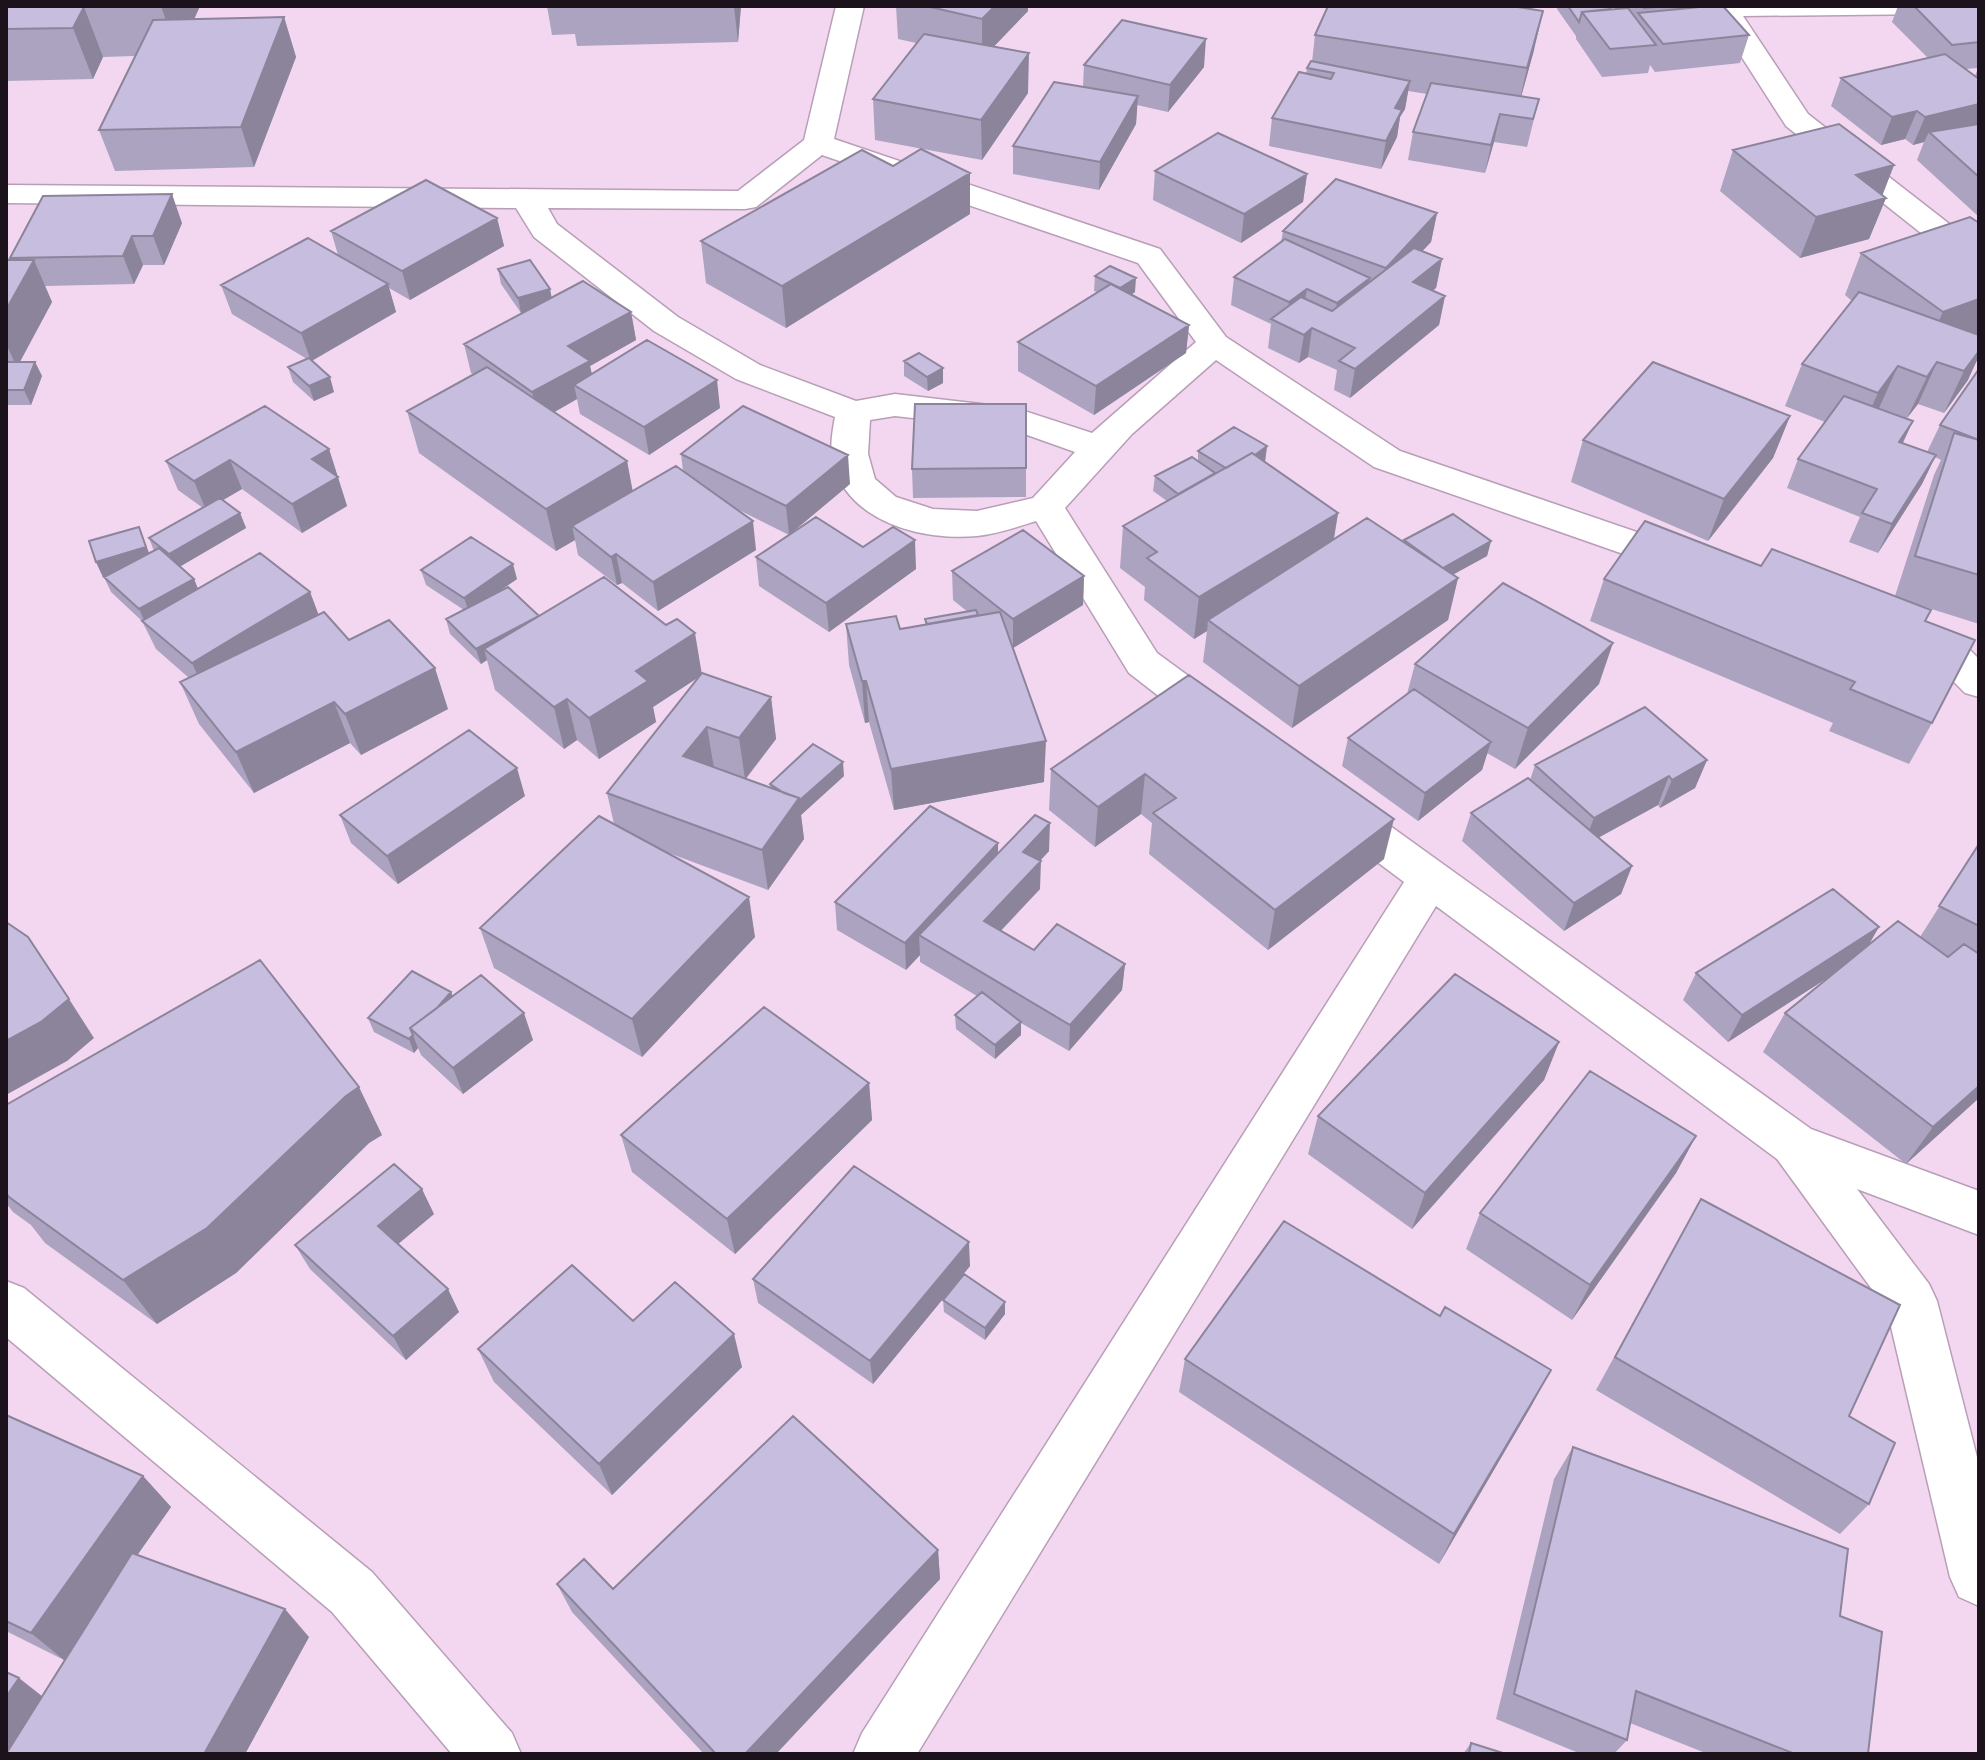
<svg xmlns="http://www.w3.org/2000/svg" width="1985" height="1760" viewBox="0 0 1985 1760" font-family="'PT Sans Narrow',sans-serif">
  <rect width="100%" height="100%" fill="#f3d7f1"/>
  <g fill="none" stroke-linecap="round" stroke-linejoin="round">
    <defs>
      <path id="minor" d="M836 6H864L834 139 1160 249 1226 337 1400 451 1698 553 1704 562 1698 571 1685 575 1672 571 1374 467 1216 360 1132 434 1065 508 1157 653 1235 710 1241 721 1235 732 1220 736 1205 732 1129 673 1036 521C1017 527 997 534 977 536 924 541 851 523 834 466 829 451 832 433 835 417L736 379 654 331 534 237 516 208 6 203V185L738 191 804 140ZM822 155 1138 263 1196 342 1092 433 1015 408 895 394 856 401 760 365 678 317 557 224 548 208 745 209 756 207ZM895 416 1010 429 1075 452 1033 498 977 511 933 509 896 497 875 479 868 454 870 420Z
        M1709 6H1950L1946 12 1936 14 1743 16 1808 114 1979 247V267L1955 260 1786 126Z
        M1908 625 1963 643 1979 659V697L1965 693 1935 663 1894 649 1888 639 1894 629Z
        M1339 795 1354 800 1811 1129 1979 1191V1235L1857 1189 1929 1284 1937 1301 1979 1465V1606L1959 1597 1950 1577 1887 1310 1777 1159 1436 906 917 1754H853L862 1733 1404 882 1324 822 1318 811 1324 800Z
        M6 1281 24 1288 372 1572 512 1733 521 1754H452L332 1612 6 1337Z"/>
    </defs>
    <!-- minor casing -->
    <use href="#minor" stroke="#b99eb7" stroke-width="3"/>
    <!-- minor -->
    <use href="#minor" fill="#fff" fill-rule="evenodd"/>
  </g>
  <!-- wall -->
  <path fill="#aba3bf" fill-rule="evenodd" d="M6 6H200L194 19 284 17 296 57 254 167 115 171 99 130 135 56 103 57 93 79 6 81Z
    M547 6H741L738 42 577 46 575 34 552 35Z
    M896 6H1028V11L994 46 1028 93 982 160 875 140 873 99 916 43 898 39Z
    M1328 6H1532L1534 50 1521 97 1539 99 1527 147 1494 142 1485 173 1408 160 1413 132 1427 94 1408 91 1405 109 1400 117 1397 137 1381 169 1269 146 1272 118 1306 74 1307 68 1312 62 1315 35Z
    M1558 6H1608L1610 9H1615L1612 6H1723L1749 35 1740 63 1655 72 1650 65 1648 73 1602 77 1576 39V36L1557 9Z
    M1898 6H1979V217L1917 160 1924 142 1913 145 1905 139 1881 145 1831 106 1841 78 1928 58 1892 22ZM1978 68 1975 76 1966 69Z
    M1084 65 1204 67 1168 112 1137 105 1136 124 1099 190 1013 174V146L1083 87Z
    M1733 150 1894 165 1882 195 1886 198 1869 239 1800 258 1720 191Z
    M1155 171 1307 174 1303 202 1241 243 1153 200Z
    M1437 213 1431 242 1422 251 1442 259 1436 288 1433 290 1445 296 1439 325 1350 398 1334 390 1337 370 1308 357 1299 363 1268 348 1271 324 1231 305 1234 277 1281 242 1283 231Z
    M970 214 786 328 706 283 701 241Z
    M497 218 504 246 410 300 389 288 396 312 312 361 334 392 314 401 293 382 288 367 307 359 232 314 221 285 338 255 331 231Z
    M182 223 164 265H143L134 284 45 286 52 302 20 362H35L42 376 31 405H6V260H11L10 258Z
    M1861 253 1979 334H1976L1968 380 1944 413 1918 404 1907 418 1879 408H1878L1913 421 1903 443 1927 452 1940 425 1979 369V624L1922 606 1925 621 1932 723 1909 764 1829 731 1833 723 1590 621 1604 579 1761 566 1895 596 1934 475 1941 460 1935 457 1922 484 1878 553 1849 542 1860 517 1787 488 1798 459 1825 422 1785 406 1802 364 1852 301 1845 295Z
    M498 269 552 298 631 312 636 340 590 366 592 374 720 408 649 455 580 414 577 399 554 412 627 461 632 491 683 471 681 454 850 484 789 535 735 508 756 550 658 611 622 583 617 585 578 555 575 540 556 551 419 453 407 411 473 374 471 373 464 344 524 312 521 313 501 284Z
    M1095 276 1135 292 1132 294 1189 325 1186 353 1094 415 1018 371V342L1097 292 1094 291Z
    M904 361 943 368V383L928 391 904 376Z
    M1790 416 1773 458 1708 541 1571 482 1583 440Z
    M1267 446 1265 462 1338 513 1334 539 1404 542V540L1491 541 1487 556 1453 574 1458 578 1448 620 1292 728 1203 662 1207 631 1194 639 1144 600 1145 587 1120 568 1123 526 1167 501 1153 491 1155 476 1198 460V451Z
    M329 449 347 506 302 533 242 489 223 500 240 513 246 528 180 566 194 579 198 589 310 592 318 614 349 640 448 709 361 755 350 743 254 793 199 724 180 682 189 678 156 649 142 621 111 592 104 577 107 575 103 577 96 562 139 527 149 553 154 551 149 538 203 508 178 490 166 461Z
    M1026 468V497L913 498 912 469Z
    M863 547 916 569 829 632 759 586 756 557Z
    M421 570 517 579 499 591 539 616 771 697 776 739 746 779 770 788V784L844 776 801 815 804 839 768 890 666 852 755 937 642 1057 494 968 480 928 614 824 607 793 699 677 653 707 656 722 599 759 577 740 564 749 495 690 487 660 481 664 450 634 446 619 464 610 426 585Z
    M952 571 1084 576 1083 605 1013 648 1044 782 894 810 869 722 865 723 849 665 846 624 900 629 925 624V619L968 612 953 600Z
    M1415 664 1599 684 1515 769 1487 753 1482 770 1418 821 1342 766 1348 738 1407 694Z
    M1189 675 1384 859 1268 950 1149 854 1152 823 1141 814 1095 847 1049 810 1051 769Z
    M1707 760 1695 788 1660 808 1658 805 1598 838 1632 866 1621 894 1564 931 1462 841 1471 813 1530 780 1535 765Z
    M525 796 398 884 351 843 340 815Z
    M1979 844V1098L1906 1164 1763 1052 1785 1013 1832 975 1728 1042 1683 1000 1696 973 1870 944 1920 937Z
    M1049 851 1040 861V889L1001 931 1034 950 1125 964 1122 990 1069 1051 1021 1023V1035L995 1059 956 1029 955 1015 977 996 920 962V955L906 970 837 930 835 902 998 853Z
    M451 992 453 996 533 1040 463 1094 421 1055 418 1048 414 1053 374 1032 368 1018Z
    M1559 1042 1544 1080 1412 1229 1308 1154 1318 1116Z
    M869 1083 872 1120 735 1254 632 1172 621 1135Z
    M6 1105 382 1135 369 1143 236 1273 157 1324 45 1243 31 1225 13 1212 6 1203Z
    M1696 1136 1676 1173 1572 1320 1466 1249 1480 1213Z
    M1701 1199 1849 1416 1869 1504 1840 1534 1596 1390Z
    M434 1214 398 1244 459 1312 406 1360 310 1269 295 1245Z
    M970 1266 873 1384 758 1303 753 1279Z
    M943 1300 1005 1302V1314L985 1340 944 1312Z
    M633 1321 742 1367 612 1495 494 1382 478 1349Z
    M1185 1359 1533 1403 1439 1564 1179 1392Z
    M6 1415 143 1476 171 1507 137 1555 309 1637 245 1754H6L73 1646 64 1660 6 1631Z
    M1573 1447 1840 1616 1868 1754H1708L1630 1723 1627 1740 1614 1754H1581L1496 1719 1554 1479Z
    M938 1550 940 1579 776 1754H704L572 1612 557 1584 613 1589Z
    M1471 1743 1506 1754H1463Z"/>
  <!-- shaded-wall -->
  <path fill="#8b849b" d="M161 6H200L178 55Z
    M734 6H741L738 42Z
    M995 6H1028V11L982 59V19Z
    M84 7 103 57 93 79 73 28Z
    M1543 11 1534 50 1518 108 1527 68Z
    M284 17 296 57 254 167 241 127Z
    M1206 39 1204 67 1168 112 1170 85Z
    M1029 53 1028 93 982 160 981 120Z
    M1410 81 1405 109 1400 117 1397 137 1381 169 1386 141 1395 108Z
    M1138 96 1136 124 1099 190 1100 162Z
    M1979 104V129L1929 132 1924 142 1913 145 1925 117Z
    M1917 111 1905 139 1881 145 1892 117Z
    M1500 114 1494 142 1485 173 1491 145Z
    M1894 165 1881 199 1886 198 1869 239 1800 258 1816 217 1856 175Z
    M970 173V214L786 328 782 286Z
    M1307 174 1303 202 1241 243 1244 214Z
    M172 194 182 223 164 265 153 236Z
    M1437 213 1431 242 1380 296 1386 268Z
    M497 218 504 246 410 300 402 271Z
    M132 236 143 265 134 284 123 256Z
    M1442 259 1436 288 1408 311 1413 282Z
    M34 260 52 302 17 367 6 344V310Z
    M1136 278 1135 292 1119 303 1120 288Z
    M1370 278 1365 306 1332 331 1337 303Z
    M388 284 396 312 311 361 301 333Z
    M550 289 553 304 521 313 518 298Z
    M1307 289 1302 318 1286 326 1289 302Z
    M1445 296 1439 325 1350 398 1355 369Z
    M1979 299V334L1924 353 1943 312Z
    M631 312 636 340 590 366 595 389 574 385 577 399 539 421 532 392 568 346Z
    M1189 325 1186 353 1094 415 1096 386Z
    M1312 328 1308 357 1299 363 1304 335Z
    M1979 351V356L1968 380 1944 413 1964 371Z
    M35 362 42 376 31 405 24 390Z
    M1937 362 1918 404 1907 418 1927 377Z
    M1898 366 1879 408 1859 435 1878 393Z
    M943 368V383L928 391 927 377Z
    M330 377 334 392 314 401 309 386Z
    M717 380 720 408 649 455 644 427Z
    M1790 416 1773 458 1708 541 1724 499Z
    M1913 421 1899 450V442Z
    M1267 446 1265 461 1230 486 1232 471Z
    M329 449 347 506 302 533 292 504 312 459Z
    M848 455 850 484 789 535 786 506Z
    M1936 455 1922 484 1878 553 1892 524Z
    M230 460 242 489 206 510 194 481Z
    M627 461 635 503 572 526 575 540 556 551 546 509Z
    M240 513 246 528 176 569 169 554Z
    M1338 513 1331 555 1208 620 1207 631 1194 639 1199 597Z
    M753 521 756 550 658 611 653 582Z
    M139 527 152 561 103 577 96 562Z
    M915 540 916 569 829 632 826 603Z
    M1491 541 1487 556 1438 583 1442 568Z
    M616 554 622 583 617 585 611 557Z
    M513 564 517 579 469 612 464 598Z
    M1084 576 1083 605 1013 648V619Z
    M1458 578 1448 620 1292 728 1299 686Z
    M194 579 200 594 146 624 139 609Z
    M310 592 321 621 205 691 192 663Z
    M539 616 484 649 487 660 481 664 476 649Z
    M695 633 702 675 653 707 656 722 599 759 589 718 636 671Z
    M1613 643 1599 684 1515 769 1528 728Z
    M435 668 448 709 361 755 345 714Z
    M862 681H866L869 722 865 723Z
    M771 697 776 739 745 779 739 738Z
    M567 699 577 740 564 749 554 707Z
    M334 702 350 743 254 793 236 752Z
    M707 727 714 768 683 756Z
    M1046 741 1044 782 894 810 891 769Z
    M1491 742 1482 770 1418 821 1425 793Z
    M1707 760 1695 788 1660 808 1672 780Z
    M843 762 844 776 801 815 804 839 768 890 762 850 799 798Z
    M517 768 525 796 398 884 387 856Z
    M1145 774 1141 814 1095 847 1098 807Z
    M1669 776 1658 805 1583 846 1594 818Z
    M1394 819 1384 859 1268 950 1275 910Z
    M1050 823 1049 851 1022 880 1023 852Z
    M998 843V871L919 935 920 955 906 970 905 943Z
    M1041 861 1040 889 984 948V921Z
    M1632 866 1621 894 1564 931 1574 903Z
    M749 897 755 937 642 1057 632 1019Z
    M1879 927 1863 955 1728 1042 1742 1015Z
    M1125 964 1122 990 1069 1051 1070 1025Z
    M451 992 456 1006 415 1033Z
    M69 999 94 1038 67 1061 6 1095V1041Z
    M524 1013 533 1040 463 1094 453 1068Z
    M1021 1022V1035L995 1059V1045Z
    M413 1035 418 1048 414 1053 409 1039Z
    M1559 1042 1544 1080 1412 1229 1425 1193Z
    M869 1083 872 1120 735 1254 727 1219Z
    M1979 1086V1098L1906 1164 1933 1127Z
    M359 1087 382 1135 369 1143 236 1273 157 1324 123 1280 346 1096Z
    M1696 1136 1676 1173 1572 1320 1590 1285Z
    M422 1189 434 1214 391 1250 378 1226Z
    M969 1242 970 1266 873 1384 870 1361Z
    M448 1289 459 1312 406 1360 393 1336Z
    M1005 1302V1314L985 1340V1328Z
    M734 1334 742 1367 612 1495 599 1464Z
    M1551 1370 1533 1403 1439 1564 1454 1534Z
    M143 1476 171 1507 64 1660 31 1633Z
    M938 1550 940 1579 776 1754H745Z
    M285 1609 309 1637 245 1754H204Z
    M19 1678 52 1704 6 1754V1697Z"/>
  <!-- building -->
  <path fill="#c7bdde" stroke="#8b849b" stroke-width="2" d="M6 6H104L84 7 73 28 6 29Z
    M926 6H995L982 19Z
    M1328 6H1511L1543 11 1527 68 1315 35Z
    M1568 6H1608L1611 9 1582 12 1579 22Z
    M1642 6H1670L1644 8Z
    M1710 6H1723L1749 35 1663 44 1638 13Z
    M1914 6H1979V42L1952 45Z
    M1628 8 1656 45 1610 49 1582 12Z
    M284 17 241 127 99 130 153 20Z
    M1122 20 1206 39 1170 85 1084 65Z
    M924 34 1029 53 981 120 873 99Z
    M1945 54 1979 79V104L1925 117 1917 111 1892 117 1841 78Z
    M1311 61 1410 81 1395 108 1402 110 1386 141 1272 118 1299 72 1331 79 1334 73 1307 68Z
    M1054 82 1138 96 1100 162 1013 146Z
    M1431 83 1539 99 1533 119 1500 114 1491 145 1413 132Z
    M1839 124 1894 165 1856 175 1886 198 1816 217 1733 150Z
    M1979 124V177L1929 132Z
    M1218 133 1307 174 1244 214 1155 171Z
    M921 149 970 173 782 286 701 241 862 150 893 166Z
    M1336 179 1437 213 1386 268 1283 231Z
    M426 180 497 218 402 271 331 231Z
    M172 194 153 236H132L123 256 10 258 43 196Z
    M1970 217 1979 223V299L1943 312 1861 253Z
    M308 238 388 284 301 333 221 285Z
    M1285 239 1370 278 1337 303 1307 289 1289 302 1234 277Z
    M1414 248 1442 259 1413 282 1445 296 1355 369 1339 361 1355 348 1312 328 1304 335 1271 319 1301 297 1332 311Z
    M6 260H34L6 310Z
    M530 260 550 289 518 298 498 269Z
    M1110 266 1136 278 1120 288 1095 276Z
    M583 281 631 312 568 346 590 361 532 392 464 344Z
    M1111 284 1189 325 1096 386 1018 342Z
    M1859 292 1979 335V351L1964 371 1937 362 1927 377 1898 366 1878 393 1802 364Z
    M647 340 717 380 644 427 574 385Z
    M919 353 943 368 927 377 904 361Z
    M309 358 330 377 309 386 288 367Z
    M6 362H35L24 390H6Z
    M1653 362 1790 416 1724 499 1583 440Z
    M487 367 627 461 546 509 407 411Z
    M1979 369V440L1940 425Z
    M1844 396 1913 421 1899 442 1936 455 1892 524 1862 513 1877 489 1798 459Z
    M915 404H1026V468L912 469Z
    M265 406 329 449 312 459 338 477 292 504 230 460 194 481 166 461Z
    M743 406 848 455 786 506 681 454Z
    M1234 427 1267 446 1255 455 1252 453 1226 468 1198 451Z
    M1954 433 1979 440V575L1915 556Z
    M1252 453 1338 513 1199 597 1147 558 1157 552 1123 526Z
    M1192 457 1215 473 1178 494 1155 476Z
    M676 466 753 521 653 582 616 554 611 557 572 526Z
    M220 498 240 513 169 554 149 538Z
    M1453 514 1491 541 1443 568 1404 540Z
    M816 517 863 547 893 527 915 540 826 603 756 557Z
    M1367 518 1458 578 1299 686 1208 620Z
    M1645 521 1761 566 1772 549 1931 610 1925 621 1975 640 1932 723 1850 689 1855 682 1604 579Z
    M139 527 146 547 96 562 89 541Z
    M1023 530 1084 576 1013 619 952 571Z
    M471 537 513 564 464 598 421 570Z
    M159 548 194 579 139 609 104 577Z
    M260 553 310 592 192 663 142 621Z
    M604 577 666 625 677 619 695 633 636 671 648 681 589 718 567 699 554 707 484 649Z
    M1503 583 1613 643 1528 728 1415 664Z
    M508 587 539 616 476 649 446 619Z
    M976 610 978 615 927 624 925 619Z
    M324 612 349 640 389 620 435 668 345 714 334 702 236 752 180 682Z
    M1000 612 1046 741 891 769 866 681H862L846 624 896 616 900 629Z
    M702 673 771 697 739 738 707 727 683 756 799 798 762 850 607 793Z
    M1189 675 1394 819 1275 910 1153 813 1176 798 1145 774 1098 807 1051 769Z
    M1414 689 1491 742 1425 793 1348 738Z
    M1645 707 1707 760 1672 780 1669 776 1594 818 1535 765Z
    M469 730 517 768 387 856 340 815Z
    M813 744 843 762 800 800 799 798 784 793 770 784Z
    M1528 778 1632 866 1574 903 1471 813Z
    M930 806 998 843 905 943 835 902Z
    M1035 815 1050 823 1023 852 1041 861 984 921 1034 950 1057 924 1125 964 1070 1025 919 935Z
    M599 816 749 897 632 1019 480 928Z
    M1979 844V926L1939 906Z
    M1833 889 1879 927 1742 1015 1696 973Z
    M1898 921 1948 957 1964 944 1979 954V1086L1933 1127 1785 1013Z
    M6 922 28 937 69 999 41 1022 6 1041Z
    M260 960 359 1087 346 1096 207 1228 123 1280 9 1197 6 1193V1105Z
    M412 971 451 992 437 1008 410 1028 413 1035 409 1039 368 1018Z
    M1455 974 1559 1042 1425 1193 1318 1116Z
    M481 975 524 1013 453 1068 410 1028Z
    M982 992 1021 1022 995 1045 955 1015Z
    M764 1007 869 1083 727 1219 621 1135Z
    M1590 1071 1696 1136 1590 1285 1480 1213Z
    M394 1164 422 1189 378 1226 448 1289 393 1336 295 1245Z
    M854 1166 969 1242 870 1361 753 1279Z
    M1701 1199 1900 1305 1849 1416 1895 1443 1869 1504 1615 1357Z
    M1284 1221 1440 1316 1445 1307 1551 1370 1454 1534 1185 1359Z
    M572 1265 633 1321 675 1282 734 1334 599 1464 478 1349Z
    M964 1274 1005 1302 985 1328 943 1300Z
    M6 1415 143 1476 31 1633 6 1621Z
    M793 1416 938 1550 745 1754H716L557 1584 584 1559 613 1589Z
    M1573 1447 1848 1549 1840 1616 1882 1632 1868 1754H1795L1636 1691 1627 1740 1514 1694Z
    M132 1553 285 1609 204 1754H6Z
    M6 1672 19 1678 6 1697Z
    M1471 1743 1506 1754H1469Z"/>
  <!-- border -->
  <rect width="1985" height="1760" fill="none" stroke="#1b121b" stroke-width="16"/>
</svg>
